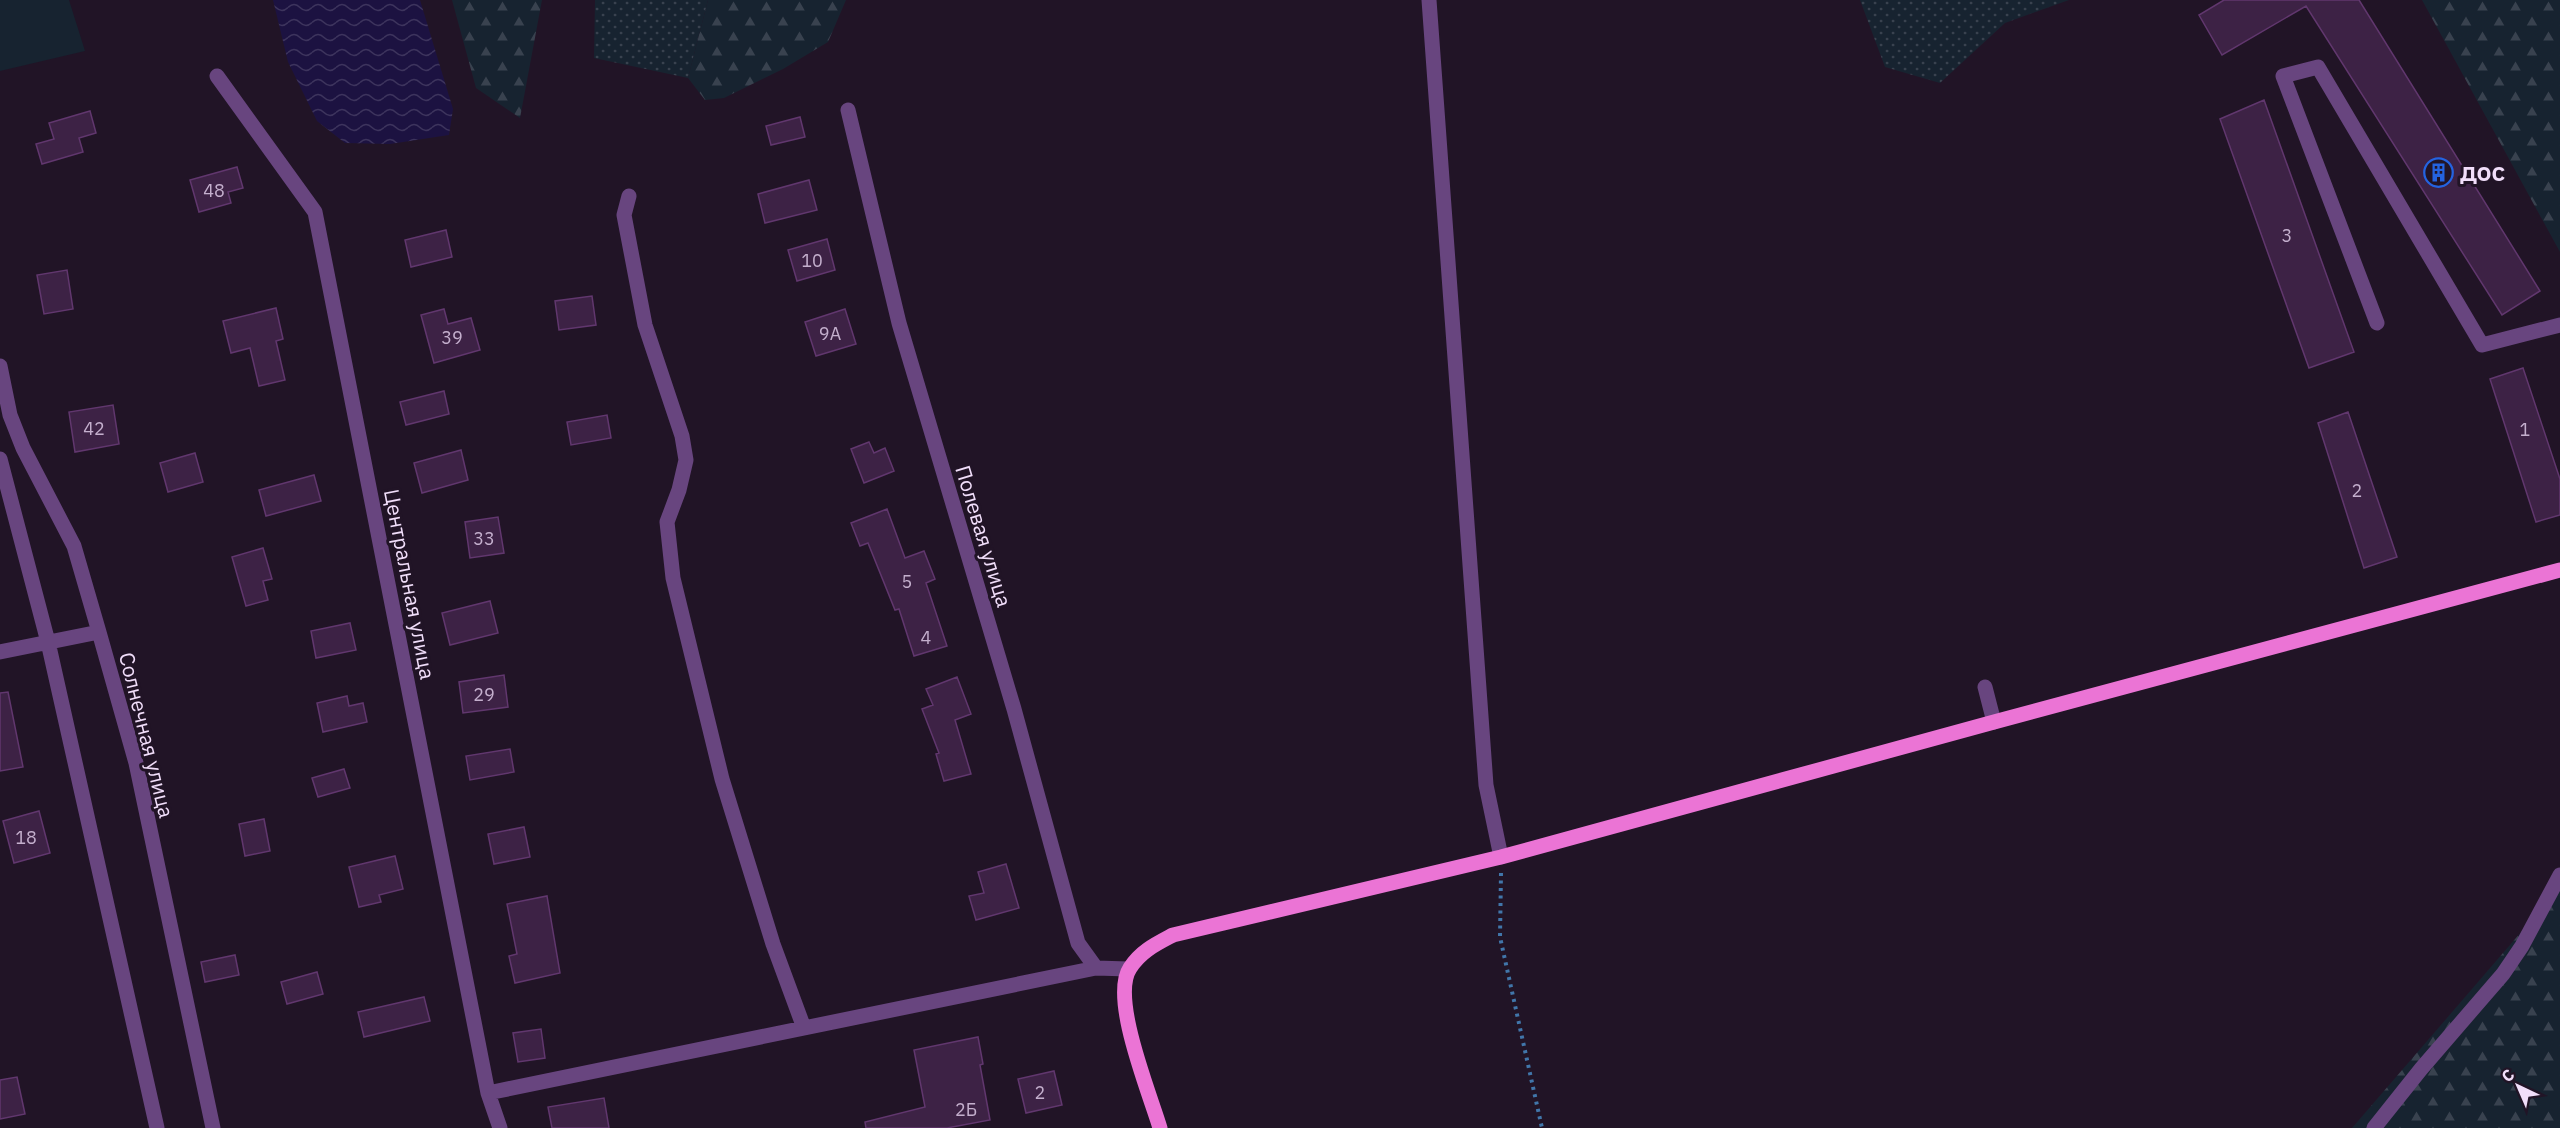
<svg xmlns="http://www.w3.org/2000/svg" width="2560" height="1128" viewBox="0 0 2560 1128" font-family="'IBM Plex Sans',sans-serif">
  <defs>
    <pattern id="grass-dots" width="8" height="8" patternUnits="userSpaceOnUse" patternTransform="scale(1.5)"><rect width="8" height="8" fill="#172330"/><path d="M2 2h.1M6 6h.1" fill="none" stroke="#39424f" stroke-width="1.8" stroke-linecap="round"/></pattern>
    <pattern id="forest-firs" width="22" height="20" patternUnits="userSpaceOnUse" patternTransform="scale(1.5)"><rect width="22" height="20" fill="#172330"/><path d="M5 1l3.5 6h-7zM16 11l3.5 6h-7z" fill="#39424f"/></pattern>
    <pattern id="water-waves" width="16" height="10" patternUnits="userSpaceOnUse" patternTransform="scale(1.5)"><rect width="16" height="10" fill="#1c1241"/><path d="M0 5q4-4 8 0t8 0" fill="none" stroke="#3d345d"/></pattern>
  </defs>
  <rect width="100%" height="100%" fill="#211426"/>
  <!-- grass -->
  <path fill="url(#grass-dots)" d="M595 0H708L688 78 594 58Z
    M1860 0H2069L2005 23 1940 83 1885 67Z"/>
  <!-- forest -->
  <path fill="url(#forest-firs)" d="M452 0H542L520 118 476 88Z
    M708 0H846L828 42 783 69 724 98 705 100 688 78Z
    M2422 0H2560V252Z
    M2560 887V1128H2352Z"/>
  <!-- garden -->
  <path fill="#172330" d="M0 0H69L85 51 0 71Z"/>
  <!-- water -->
  <path fill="url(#water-waves)" d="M273 0H420L453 109 449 135 390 144 345 143 317 121 288 62Z"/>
  <!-- building -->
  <path fill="#3d2245" stroke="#61376e" stroke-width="1.5" d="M2224 0H2359L2540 291 2502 315 2306 6 2222 55 2199 15Z
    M2264 100 2354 352 2309 368 2220 119Z
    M90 111 96 133 79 138 83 152 42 164 36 144 54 139 49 123Z
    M800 117 805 137 771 145 766 126Z
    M237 167 243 188 228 192 231 203 199 212 190 180Z
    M809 180 817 210 765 223 758 194Z
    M446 230 452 257 411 267 405 240Z
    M827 239 835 270 797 281 788 250Z
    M67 270 73 309 44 314 37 275Z
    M592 296 596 325 559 330 555 301Z
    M276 308 283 339 276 341 285 380 259 386 250 348 231 353 223 321Z
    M444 309 448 324 471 318 480 350 434 363 421 315Z
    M845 309 856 344 816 356 805 322Z
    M2523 368 2560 479V515L2536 522 2490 379Z
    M444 391 449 414 406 425 400 402Z
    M113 405 119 444 75 452 69 412Z
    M2348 412 2397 557 2364 568 2318 423Z
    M607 415 611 438 571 445 567 422Z
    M869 442 874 453 885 448 894 471 864 483 851 449Z
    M461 450 468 480 422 493 414 463Z
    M195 453 203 482 168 492 160 463Z
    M314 475 321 501 266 516 259 490Z
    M887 509 905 558 924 551 935 579 926 583 947 646 914 656 899 609 895 610 868 543 860 546 851 523Z
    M498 517 504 553 470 558 465 522Z
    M263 548 272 579 263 581 268 600 246 606 232 557Z
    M490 601 498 633 450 645 442 613Z
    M350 623 356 650 316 658 311 631Z
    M504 675 508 707 463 713 459 682Z
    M957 677 971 714 955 720 971 774 944 781 936 754 939 753 922 709 933 705 926 689Z
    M8 692 23 767 0 771V693Z
    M347 696 349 706 363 703 367 722 323 732 317 703Z
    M510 749 514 772 470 780 466 756Z
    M344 769 350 788 318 797 312 778Z
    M39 811 50 853 14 863 3 821Z
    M264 819 270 851 245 856 239 824Z
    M524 827 530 857 494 864 488 834Z
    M395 856 403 889 379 895 381 902 359 907 349 867Z
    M1006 864 1019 908 976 920 969 896 984 893 978 872Z
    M547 896 560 973 515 983 509 956 517 954 507 904Z
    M235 955 239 975 205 982 201 962Z
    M317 972 323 994 287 1004 281 982Z
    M424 997 430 1021 364 1037 358 1012Z
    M541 1029 545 1058 518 1062 513 1033Z
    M978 1037 983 1064 980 1065 990 1120 947 1128H866L865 1122 925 1107 914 1050Z
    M1054 1071 1062 1105 1026 1113 1018 1079Z
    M17 1077 25 1114 0 1119V1080Z
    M604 1098 609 1128H552L548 1107Z"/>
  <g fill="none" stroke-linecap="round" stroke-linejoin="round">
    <!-- path -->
    <path stroke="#4176aa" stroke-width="4" stroke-dasharray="3 4.5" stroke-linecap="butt" d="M1501 873 1500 937 1542 1128"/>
    <!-- minor -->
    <path stroke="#68457f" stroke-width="15" d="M1429 0 1486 785 1501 857
      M217 76 315 212 488 1093 500 1128
      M848 110 899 323 1014 709 1078 943 1096 968
      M629 196 624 215 645 325 682 436 686 460 679 490 667 522 673 578 722 779 773 944 804 1028
      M2377 323 2283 76 2318 67 2482 345 2560 325
      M0 366 10 415 23 448 74 546 99 632 136 763 213 1128
      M0 459 48 642 157 1128
      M0 652 99 632
      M1985 687 1994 722
      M488 1093 1096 968 1128 969
      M2374 1128 2421 1069 2503 974 2522 946 2560 875"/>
    <!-- major -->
    <path stroke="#eb74d5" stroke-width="15" d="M1160 1128C1150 1094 1110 998 1130 968 1141 951 1156 944 1173 935L1501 857 1994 722 2560 570"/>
  </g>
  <!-- icons -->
  <defs>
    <symbol id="building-ring" viewBox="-11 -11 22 22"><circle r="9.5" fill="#211426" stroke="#2463e0" stroke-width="1.5"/><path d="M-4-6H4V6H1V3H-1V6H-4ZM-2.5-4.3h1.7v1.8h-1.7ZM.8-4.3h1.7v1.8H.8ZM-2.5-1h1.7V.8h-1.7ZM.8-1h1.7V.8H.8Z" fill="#2463e0"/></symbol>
  </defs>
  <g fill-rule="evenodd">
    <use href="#building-ring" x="2422" y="156" width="33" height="33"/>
  </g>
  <g text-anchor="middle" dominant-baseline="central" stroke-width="6" stroke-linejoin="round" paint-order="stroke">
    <!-- number labels -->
    <g font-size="18" fill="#c4afcd">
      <text x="214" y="190">48</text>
      <text x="2287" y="235">3</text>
      <text x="812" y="260">10</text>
      <text x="830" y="333">9А</text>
      <text x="452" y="337">39</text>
      <text x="94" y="428">42</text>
      <text x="2525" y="429">1</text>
      <text x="2357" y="490">2</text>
      <text x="484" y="538">33</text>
      <text x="907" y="581">5</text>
      <text x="926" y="637">4</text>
      <text x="484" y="694">29</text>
      <text x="26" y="837">18</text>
      <text x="1040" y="1092">2</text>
      <text x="966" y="1109">2Б</text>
    </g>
    <!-- poi labels -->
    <g font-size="21" font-weight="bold" fill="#f1defa" stroke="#211426" text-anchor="start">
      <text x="2460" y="173">ДОС</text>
    </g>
    <!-- street labels -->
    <g font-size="21" fill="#f1defa" stroke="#211426">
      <text transform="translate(984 536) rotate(73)">Полевая улица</text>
      <text transform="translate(410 584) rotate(79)">Центральная улица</text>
      <text transform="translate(147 735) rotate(76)">Солнечная улица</text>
    </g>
  </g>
  <!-- north arrow -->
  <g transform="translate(2518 1086) rotate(316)" stroke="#211426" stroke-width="4.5" paint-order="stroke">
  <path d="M0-4.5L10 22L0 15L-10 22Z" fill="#f1defa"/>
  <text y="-9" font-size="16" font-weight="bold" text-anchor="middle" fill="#f1defa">С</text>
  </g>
</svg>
